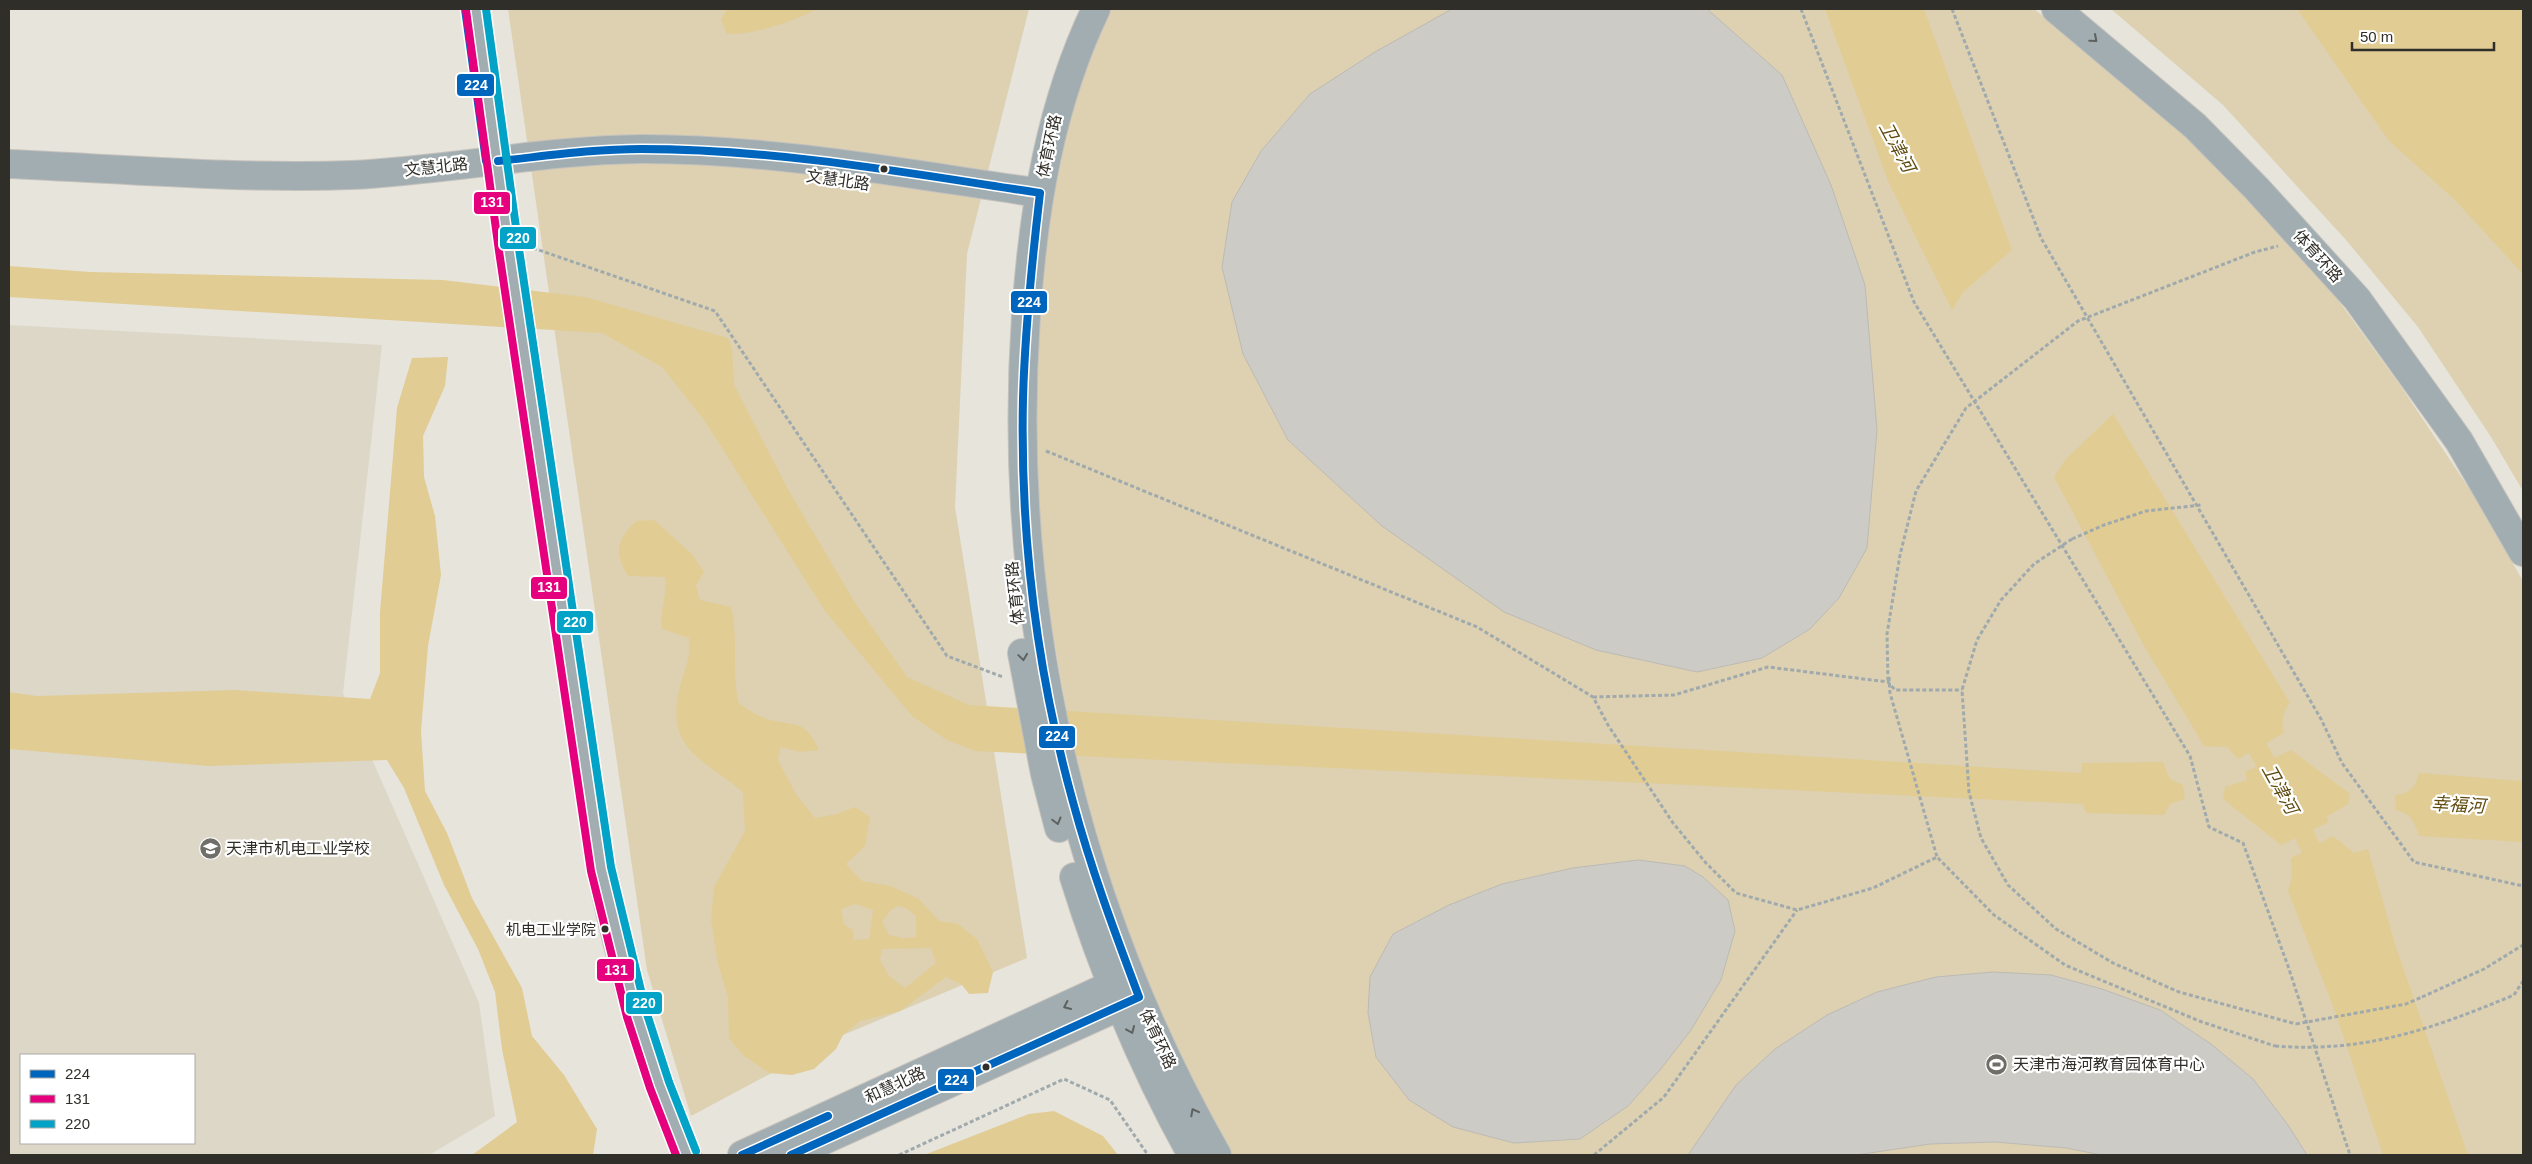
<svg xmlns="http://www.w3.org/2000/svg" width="2532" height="1164" viewBox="0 0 2532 1164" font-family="Helvetica,'Noto Sans SC',sans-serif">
  <rect width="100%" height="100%" fill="#e7e4dc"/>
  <!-- built -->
  <path fill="#ddd7c8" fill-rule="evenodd" d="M9 325 382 345 343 693 479 1003 495 1116 429 1155H9ZM21 1055H194V1143H21Z"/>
  <!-- green -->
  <path fill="#ddd1b2" d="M508 9H1029L967 254 955 507 1027 958 843 1035 691 1116 647 970Z
    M1111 9H2034L2112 71 2198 148 2279 231 2336 297 2400 385 2474 496 2523 581V1155H1231L1165 1025 1122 924 1079 783 1047 600 1034 497 1037 339 1041 265 1069 102 1098 32Z
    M2111 9H2523V491L2491 437 2418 327 2346 240 2223 105Z"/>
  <!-- water -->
  <path fill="#e1cc94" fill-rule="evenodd" d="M727 9H817C792 22 754 35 727 34L721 19Z
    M1825 9H1924L2012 250 1963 292 1952 310 1888 181Z
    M2297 9H2523V274L2454 199 2389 141Z
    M9 266 90 272 443 280 585 297 728 338 732 349 734 385 789 491 854 601 907 677 969 705 2081 773 2082 763 2163 762 2170 779 2183 785 2185 799 2170 804 2164 815 2086 813 2083 804 975 751 947 740 912 716 825 611 705 421 662 367 602 333 9 297Z
    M448 357 445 386 423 436 424 477 435 516 441 575 428 646 421 731 425 791 447 833 472 898 522 988 532 1036 564 1075 597 1129 593 1155H472L517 1122 502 1049 495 992 478 949 444 885 404 788 387 760 209 766 9 749V692L37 696 234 690 370 699 380 673V612L397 408 412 358Z
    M2113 414 2290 703C2282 713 2281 720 2284 733L2238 759 2227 747 2204 746 2143 644 2054 477 2065 460Z
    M654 520 692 554 704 572 696 585 700 600 731 607C739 639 731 671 739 704 748 709 757 716 767 719 795 727 805 718 819 750L800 752 781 747 778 760 796 794 815 818 837 814 855 807 870 817 865 846 846 864 862 881 891 886 919 899 939 921 958 924 977 939 993 972 988 993 969 994 962 985 946 977 900 1011 860 1021 843 1035 836 1049 814 1069 792 1075 769 1073 743 1055 729 1038 728 997 718 964 711 920 714 887 745 831 743 792C702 758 664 749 680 687 684 670 692 656 689 638L662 629C659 611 668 595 665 577L628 576C614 552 616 541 636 521ZM855 904 873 910 869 939 854 940 853 930 844 924 841 909ZM897 906 906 908 916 916V937L903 938 889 935 882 922 890 911ZM931 948 936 963 905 988 889 976 880 960 882 949Z
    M2291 750 2350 794 2348 804 2326 817 2329 822 2281 845 2223 799 2225 787 2247 780 2245 772Z
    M2419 773 2523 781V842L2419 836C2414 821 2411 814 2396 810L2395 795C2411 793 2415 788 2419 773Z
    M2333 836 2354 853 2368 849 2396 947 2468 1155H2383L2336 1014 2288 891 2292 877 2291 858Z
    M1054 1111 1103 1136 1118 1155H924L1029 1114Z"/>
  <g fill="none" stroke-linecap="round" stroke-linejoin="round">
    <!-- canal -->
    <path stroke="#e1cc94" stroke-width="20" d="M2244 724 2285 797 2322 870"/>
  </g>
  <!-- building -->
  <path fill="#cdcbc5" stroke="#bcbab4" d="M1452 9H1707L1782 75 1831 185 1865 285 1877 430 1867 548 1839 598 1810 629 1762 658 1697 672 1596 650 1504 612 1382 526 1288 440 1243 354 1222 267 1232 202 1261 151 1310 94 1375 52Z
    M1638 860 1685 866 1703 877 1728 900 1735 931 1721 980 1691 1030 1660 1070 1628 1106 1580 1139 1514 1143 1453 1127 1409 1100 1376 1057 1368 1013 1370 977 1393 934 1449 905 1502 884 1573 868Z
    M1993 972 2051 975 2102 989 2160 1010 2211 1044 2253 1079 2288 1125 2307 1155H2102L2066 1148 1995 1142 1930 1144 1856 1155H1688L1736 1085 1775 1049 1827 1015 1877 992 1936 977Z"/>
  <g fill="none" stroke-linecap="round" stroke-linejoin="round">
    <defs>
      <path id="major" d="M476 9 509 250 601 869C621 968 648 1062 687 1155
        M1096 9C1050 105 1033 210 1026 316 1006 608 1072 900 1217 1155
        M2056 9 2195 126 2257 189 2357 299 2459 441 2523 552
        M9 164C123 169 238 179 352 175 449 170 545 150 642 149 775 149 908 174 1040 193
        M1022 653 1045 774 1059 828
        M1074 877C1104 973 1143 1067 1192 1155
        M742 1155 1129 977
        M791 1155 1138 998"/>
    </defs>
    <!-- major casing -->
    <use href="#major" stroke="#c5c2bd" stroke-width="30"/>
    <!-- path -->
    <path stroke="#a0aaac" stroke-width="3" stroke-dasharray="4 2.5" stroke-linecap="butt" d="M1801 9 1914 302 2190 756 2209 827 2243 843 2288 966 2350 1155
      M1952 9 2041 238 2321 719 2342 763 2414 862 2523 886
      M533 248 715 311 947 656 1003 677
      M1046 451 1477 627 1593 697 1608 725 1673 823 1706 863 1736 893 1797 910 1873 888 1937 857 1994 915 2065 965 2202 1022 2275 1046
      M2072 539 2034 564 2001 600 1977 640 1962 690 1969 792 1981 838 2008 885 2056 929 2113 963 2179 992 2296 1024
      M1889 677 1888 682 1887 634 1900 555 1916 491 1966 408 2078 321 2255 252 2278 246
      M1593 697 1674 695 1768 667 1888 682 1895 690H1962
      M2514 995 2523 981
      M2422 997 2484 969 2523 945
      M899 1155 1064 1079 1110 1100 1148 1155
      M1594 1155 1664 1097 1797 910"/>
    <!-- major -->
    <use href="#major" stroke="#a1adb0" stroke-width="28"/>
    <!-- path-bridge -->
    <path stroke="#a0aaac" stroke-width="3" stroke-dasharray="4 2.5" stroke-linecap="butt" d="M2072 539 2104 525 2146 511 2201 505
      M1889 677 1890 693 1937 857
      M2296 1024 2406 1004 2422 997
      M2275 1046C2365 1053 2432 1029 2514 995"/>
    <defs>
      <path id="bus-1" d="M465 9 486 161
        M498 161C546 156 593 149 641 149 775 149 908 173 1040 193 1032 261 1025 329 1023 398 1020 533 1037 672 1073 802 1091 869 1115 933 1139 997L791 1155
        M742 1155 828 1116"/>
      <path id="bus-2" d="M466 10 499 251 591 871 627 1017 650 1088 676 1155"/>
      <path id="bus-3" d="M486 9 519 249 611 867 646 1011 669 1082 696 1151"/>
    </defs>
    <!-- bus-1 casing -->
    <use href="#bus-1" stroke="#fff" stroke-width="11"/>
    <!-- bus-2 casing -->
    <use href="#bus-2" stroke="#fff" stroke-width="11"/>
    <!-- bus-3 casing -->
    <use href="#bus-3" stroke="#fff" stroke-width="11"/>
    <!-- bus-1 -->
    <use href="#bus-1" stroke="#0065bd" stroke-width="8"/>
    <!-- bus-2 -->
    <use href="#bus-2" stroke="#e5007d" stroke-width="8"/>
    <!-- bus-3 -->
    <use href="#bus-3" stroke="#02a3c6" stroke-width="8"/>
  </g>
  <!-- one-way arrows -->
  <defs><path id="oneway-chevron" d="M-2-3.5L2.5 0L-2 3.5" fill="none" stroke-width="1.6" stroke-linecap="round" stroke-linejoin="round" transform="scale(1.25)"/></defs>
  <g stroke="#5d615f">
    <use href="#oneway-chevron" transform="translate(2094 39) rotate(41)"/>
    <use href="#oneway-chevron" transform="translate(1023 657) rotate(82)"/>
    <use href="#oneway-chevron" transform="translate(1057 821) rotate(75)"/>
    <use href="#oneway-chevron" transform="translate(1067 1006) rotate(155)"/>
    <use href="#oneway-chevron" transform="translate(1131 1030) rotate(67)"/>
    <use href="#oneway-chevron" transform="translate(1194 1112) rotate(-118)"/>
  </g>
  <!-- icons -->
  <defs>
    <symbol id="school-disc" viewBox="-11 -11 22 22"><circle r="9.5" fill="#706e68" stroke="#fff"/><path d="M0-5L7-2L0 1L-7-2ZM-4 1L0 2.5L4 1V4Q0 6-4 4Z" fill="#fff"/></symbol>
    <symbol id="stadium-disc" viewBox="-11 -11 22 22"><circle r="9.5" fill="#706e68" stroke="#fff"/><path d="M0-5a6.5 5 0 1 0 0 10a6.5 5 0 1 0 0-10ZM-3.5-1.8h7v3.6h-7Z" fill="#fff"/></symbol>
  </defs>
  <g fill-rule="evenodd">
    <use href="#school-disc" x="198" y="836" width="25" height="25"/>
    <use href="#stadium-disc" x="1984" y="1052" width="25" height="25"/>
  </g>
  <!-- markers -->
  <g fill="#302e29" stroke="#fff" stroke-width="2">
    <circle cx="884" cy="169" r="4.5"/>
    <circle cx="605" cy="929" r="4.5"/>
    <circle cx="986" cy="1067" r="4.5"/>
  </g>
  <g text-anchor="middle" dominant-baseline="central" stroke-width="4.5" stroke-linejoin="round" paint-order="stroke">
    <!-- bus labels -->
    <g font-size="15" fill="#302e29" stroke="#fff" text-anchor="end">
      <text x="596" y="929">机电工业学院</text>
    </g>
    <!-- street labels -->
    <g font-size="16" fill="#302e29" stroke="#fff">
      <text transform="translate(1049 146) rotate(-78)">体育环路</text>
      <text transform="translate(436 167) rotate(-6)">文慧北路</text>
      <text transform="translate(838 180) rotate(8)">文慧北路</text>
      <text transform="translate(2318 256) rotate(48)">体育环路</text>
      <text transform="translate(1015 593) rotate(-96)">体育环路</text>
      <text transform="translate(1158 1039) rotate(65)">体育环路</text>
      <text transform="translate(895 1085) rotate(-25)">和慧北路</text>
    </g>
    <!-- poi labels -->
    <g font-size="16" fill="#302e29" stroke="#fff" text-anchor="start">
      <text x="226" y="848">天津市机电工业学校</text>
      <text x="2013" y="1064">天津市海河教育园体育中心</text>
    </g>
    <!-- water labels -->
    <g font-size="18" font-style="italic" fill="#604b0f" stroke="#fff">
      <text transform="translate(1897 147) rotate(62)">卫津河</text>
      <text transform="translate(2280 789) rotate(61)">卫津河</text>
      <text transform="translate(2458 805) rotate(3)">幸福河</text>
    </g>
  </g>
  <g stroke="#fff" stroke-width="2">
    <rect x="456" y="73" width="39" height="24" rx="5" fill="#0065bd"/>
    <rect x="473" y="191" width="38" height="24" rx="5" fill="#e5007d"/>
    <rect x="499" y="226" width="38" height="24" rx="5" fill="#02a3c6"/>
    <rect x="1010" y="290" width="38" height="24" rx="5" fill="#0065bd"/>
    <rect x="530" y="576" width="38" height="24" rx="5" fill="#e5007d"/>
    <rect x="556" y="610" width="38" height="24" rx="5" fill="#02a3c6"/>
    <rect x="1038" y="725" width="38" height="24" rx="5" fill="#0065bd"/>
    <rect x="596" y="958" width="39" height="24" rx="5" fill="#e5007d"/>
    <rect x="625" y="991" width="38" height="24" rx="5" fill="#02a3c6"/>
    <rect x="937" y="1068" width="38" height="24" rx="5" fill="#0065bd"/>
  </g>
  <g font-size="14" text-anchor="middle" font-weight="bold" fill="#fff">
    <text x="476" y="90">224</text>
    <text x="492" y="207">131</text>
    <text x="518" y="243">220</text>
    <text x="1029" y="307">224</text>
    <text x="549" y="592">131</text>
    <text x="575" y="627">220</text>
    <text x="1057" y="741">224</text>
    <text x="616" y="975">131</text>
    <text x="644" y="1008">220</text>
    <text x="956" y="1085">224</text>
  </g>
  <!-- border -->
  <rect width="2532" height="1164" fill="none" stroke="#302e29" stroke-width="20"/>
  <!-- legend -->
  <rect x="20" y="1054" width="175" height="90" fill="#ffffff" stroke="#acaba9"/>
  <rect x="30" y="1070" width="25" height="8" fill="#0065bd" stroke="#acaba9"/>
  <text x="65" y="1079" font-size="15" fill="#302e29">224</text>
  <rect x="30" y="1095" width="25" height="8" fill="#e5007d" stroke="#acaba9"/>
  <text x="65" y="1104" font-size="15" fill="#302e29">131</text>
  <rect x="30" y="1120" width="25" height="8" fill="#02a3c6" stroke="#acaba9"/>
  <text x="65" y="1129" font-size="15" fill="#302e29">220</text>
  <!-- scale -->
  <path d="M2352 42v8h142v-8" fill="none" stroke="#302e29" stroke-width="2.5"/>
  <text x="2360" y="42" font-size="15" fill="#302e29" stroke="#ffffff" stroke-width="4" paint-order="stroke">50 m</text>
</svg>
